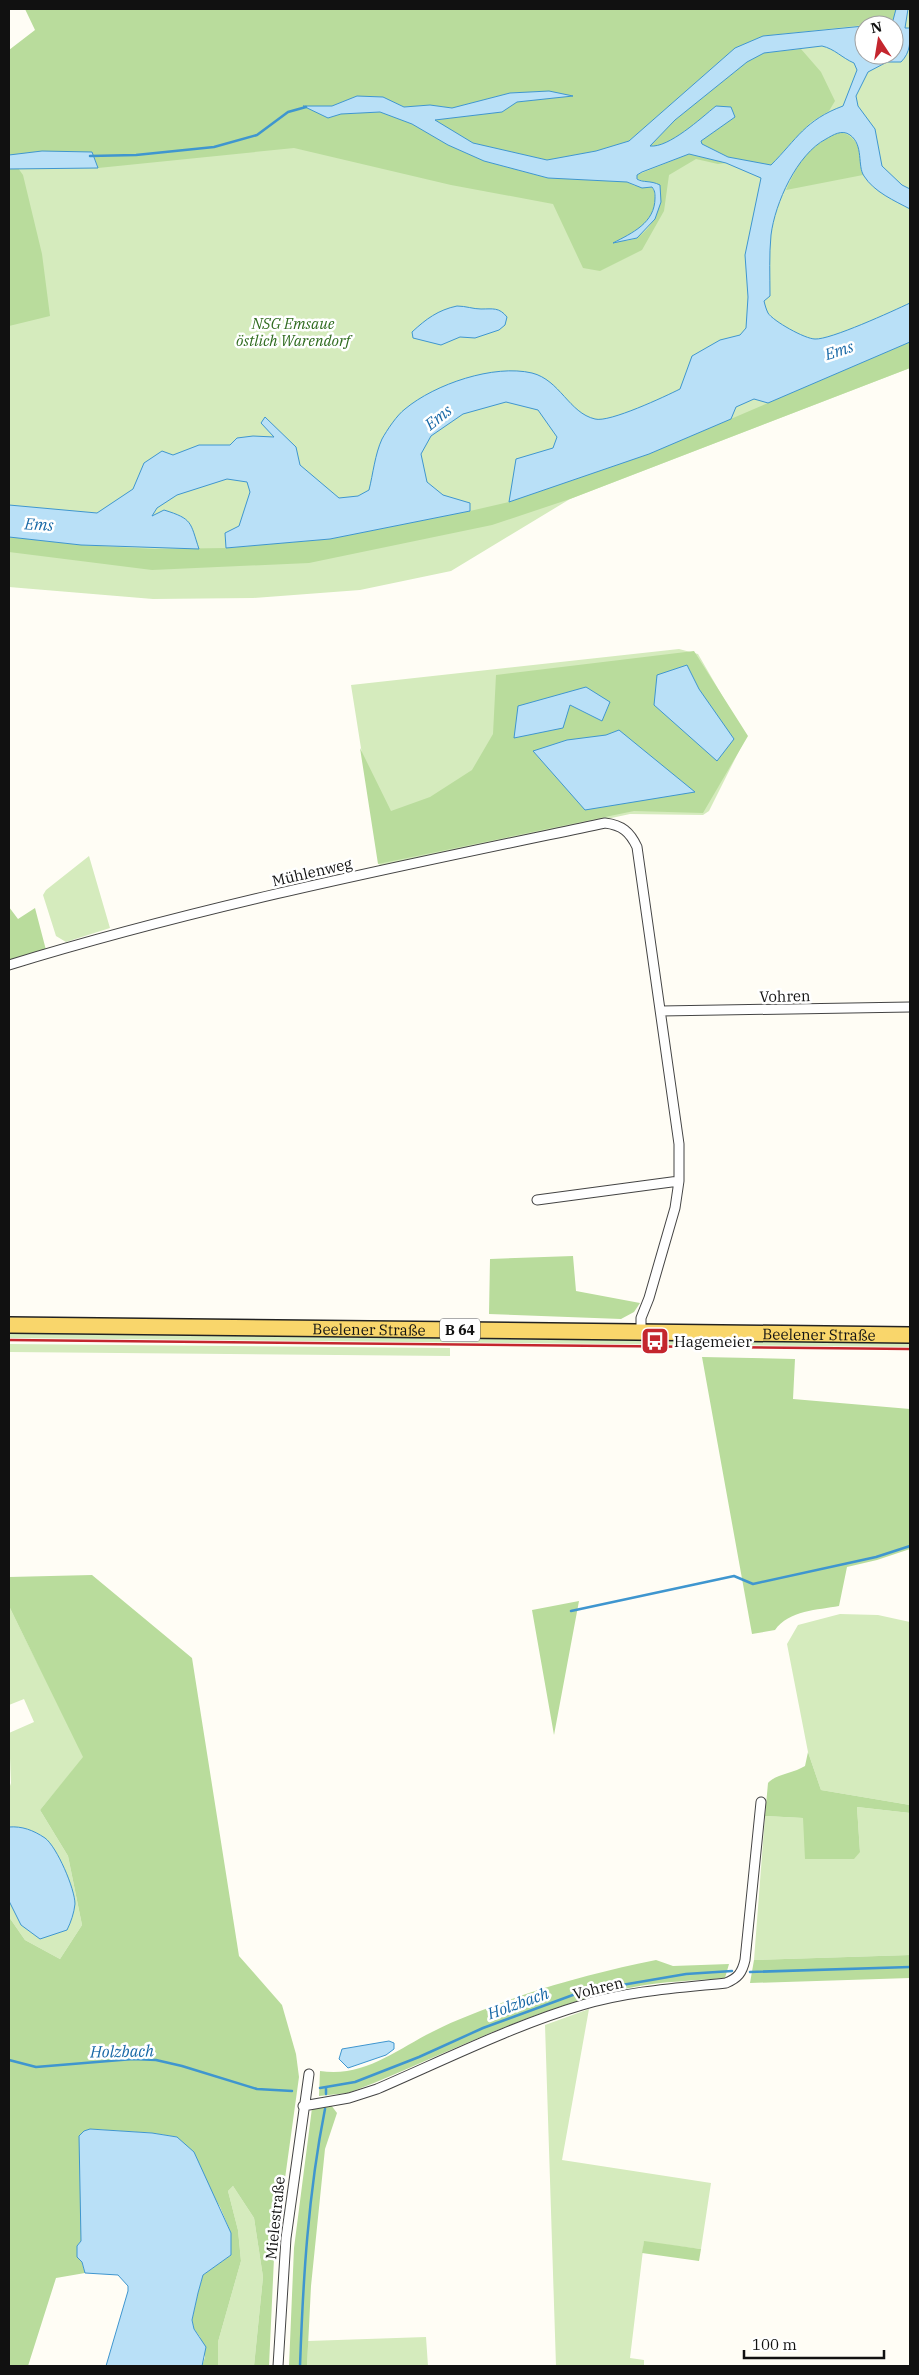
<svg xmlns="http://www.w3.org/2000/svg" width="919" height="2375" viewBox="0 0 919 2375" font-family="'IBM Plex Serif',serif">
  <rect width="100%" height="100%" fill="#fffdf5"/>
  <!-- green -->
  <path fill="#d5ebbd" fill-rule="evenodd" d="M746 9H910V368L570 499 451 571 360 590 253 598 153 599 9 587V91ZM864 25H894V55H864Z
    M679 649 698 654 746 737 709 811 703 815 630 814 380 868 351 685Z
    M89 856 110 928 66 942 56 936 43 895 46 890Z
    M9 1333 910 1342V1347L9 1338Z
    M9 1344 450 1348V1356L9 1352Z
    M9 1606 84 1757 40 1810 68 1856 82 1925 60 1959 25 1940 9 1917V1789L11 1783 9 1733 34 1722 24 1699 9 1705Z
    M840 1614 878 1615 910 1622V1805L821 1790 808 1752 787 1644 798 1625Z
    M857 1807 910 1813V1955L754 1960 765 1816 803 1818 860 1852Z
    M589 2009 562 2160 711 2183 701 2249 644 2242 630 2358 644 2360V2366H556L545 2025Z
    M233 2186 254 2218 263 2277 254 2366H218V2342L241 2261 238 2230 228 2191Z
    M426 2337 428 2366H307L308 2341Z"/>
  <!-- forest -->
  <path fill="#b9dc9c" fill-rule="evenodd" d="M25 9H896L892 25H864L763 36 735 48 629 141 596 151 547 160 473 143 434 120 502 112 516 102 571 96 549 91 510 93 452 108 430 105 404 107 383 97 357 96 332 106H304L328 118 341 114 380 112 412 124 448 145 484 161 548 178 614 181 627 182 635 186 652 187C655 191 655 196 655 202 654 223 632 234 615 242 622 241 633 241 638 237 656 225 661 205 660 185 650 180 643 183 637 178V175L689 154 726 163 718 164 696 159 669 175 664 211 642 250 600 271 583 268 553 204 451 185 294 148 98 168 92 152 9 155V50L35 30Z
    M801 49 821 72 835 101 829 111 811 122 771 165 728 157 702 144 701 141 735 117 716 106C700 119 670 147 649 147L675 120 747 62 764 53Z
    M839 132C860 135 862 157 863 175L786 190C801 158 806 149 839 132Z
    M18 168 23 175 42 254 50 316 9 326V169Z
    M910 342V368L570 499 492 525 309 563 152 570 9 552V537L81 545 155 549 226 548 330 539 470 511 509 502 649 454Z
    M694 651 748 736 703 813 634 811 378 864 360 748 391 811 430 797 472 770 493 734 496 675ZM687 665 699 689 658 675ZM610 703 602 721 570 705Z
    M9 907 18 919 35 908 46 950 9 961Z
    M573 1256 576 1291 640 1303 634 1312 621 1319 489 1314 490 1259Z
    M702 1357 795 1359 793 1399 910 1409V1549L877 1560 847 1567 839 1606C818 1610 789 1610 775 1630L752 1634Z
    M92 1575 192 1658 239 1956 282 2005 296 2054 299 2077 274 2258 269 2366H254L263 2277 254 2218 233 2186 228 2191 238 2230 241 2261 218 2342V2366H202L205 2357 200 2337 194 2329 192 2320 198 2293 203 2275 231 2255V2233L220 2207 177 2137 152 2133 91 2129 81 2192V2241L77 2246 85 2273 56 2278 28 2366H9V1917L25 1940 60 1959 82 1925 68 1856 40 1810 83 1757 9 1606V1577Z
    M579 1601 554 1735 532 1610Z
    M808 1752 821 1790 910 1805V1813L857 1807 860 1852 854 1859H805L803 1818 765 1816 768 1783C776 1774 794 1773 805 1766Z
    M910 1955V1978L750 1983 754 1960Z
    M656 1960 673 1966 729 1964 725 1978C695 1981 663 1981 634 1987 544 2004 458 2048 374 2083L348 2093 319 2096 320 2071C363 2078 396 2050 432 2032 459 2018 491 2007 520 1996 564 1981 611 1969 656 1960Z
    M331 2105 337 2113 325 2149 311 2286 307 2366H289L294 2248 312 2108Z
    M644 2241 701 2249 699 2261 642 2253Z"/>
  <!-- water -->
  <path fill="#b9e0f7" stroke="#3f96cf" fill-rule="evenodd" d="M896 9H908L905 28H910C910 41 911 52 901 62H887L868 72 856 96 858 106 875 129 882 166 902 185 910 189V209C895 201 874 192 864 176 857 166 864 145 850 135 842 129 833 135 826 139 797 154 775 203 771 235 769 255 770 276 770 296L764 301C765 305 766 309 768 313 773 321 805 339 815 339 830 340 893 311 910 303V342L768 403 754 399 736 407 731 419 649 454 509 502 516 459 553 448 557 437 538 410 506 402 463 414 431 436 421 454 427 482 443 495 470 503V511L330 539 226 548 225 533 239 526 250 492 247 482 227 479 177 495 157 508 152 516 164 510C193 519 190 522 199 549L81 545 9 537V505L97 513 133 489 144 463 162 451 173 455 199 445H230L237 438 253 436 274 437 261 423 265 417 296 447 300 465 339 498 358 496 369 490C373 474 375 454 382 439 387 430 397 415 405 409 435 384 494 364 532 373 560 380 569 413 595 419 609 423 666 396 680 389L692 356 720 340 740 335 746 328 748 297 745 255 761 178 726 163 689 154 642 172 637 175V179C643 183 650 180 660 185L661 202 655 219 637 238 613 243C632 233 655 223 655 198 655 193 655 191 652 187L642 188 627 182 548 178 484 161 448 145 412 124 380 112 341 114 328 118 303 106H332L357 96 383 97 404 107 430 105 452 108 510 93 549 91 573 96 517 102 502 112 435 120 473 143 547 160 596 151 629 141 735 48 763 36 864 26V55H894V25H886L892 24ZM822 46C835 49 842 58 854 63L857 70 843 106C805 120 797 139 771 165L728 157 702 144 701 141 735 117 731 107 716 106C701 118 669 148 650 146L675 120 747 62 764 53Z
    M42 151 92 152 98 168 9 169V155Z
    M457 306C466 306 473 309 481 309 493 309 499 307 507 317L505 325 499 330 475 338 460 337 441 345 413 338 412 332C426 319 438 310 457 306Z
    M687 665 699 689 734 739 717 761 654 705 657 675Z
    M586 687 610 702 602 721 570 705 563 728 514 738 518 706Z
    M619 730 695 792 585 810 533 751 567 740 606 735Z
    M9 1827C22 1826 33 1830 45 1838 57 1847 75 1889 75 1904 74 1913 71 1922 67 1930L40 1939 21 1925 9 1901Z
    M389 2041 394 2043V2049L386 2055 348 2068 339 2059 342 2049Z
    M90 2129 152 2133 177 2137 194 2152 231 2233V2255L203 2275 198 2293 192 2320 194 2329 206 2347 202 2366H106L128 2291V2286L118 2275 85 2273 82 2262 77 2257V2246L81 2241 79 2136 84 2131Z"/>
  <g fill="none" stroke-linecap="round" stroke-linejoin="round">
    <!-- stream -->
    <path stroke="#3f96cf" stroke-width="2.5" d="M90 156 136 155 214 147 257 135 288 112 306 107
      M571 1611 734 1576 753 1584 876 1557 910 1546
      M750 1972 910 1967
      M9 2060 36 2067 133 2059 156 2060 182 2066 257 2089 292 2091
      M320 2088 355 2082 419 2057 483 2028 581 1992 686 1974 732 1971
      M326 2094V2087
      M300 2366C303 2281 308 2194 325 2109"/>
    <defs>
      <path id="street" d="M9 965C204 905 405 865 605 823 622 825 630 832 637 847L679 1144V1181L675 1208 649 1298 641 1318V1332
        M661 1011 910 1007
        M537 1200 679 1181
        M303 2106 349 2098 377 2089C444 2060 512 2026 582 2005 629 1991 677 1988 726 1983 738 1978 742 1973 745 1960L761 1802
        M278 2366 286 2238 309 2074"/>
      <g id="primary">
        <path id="s1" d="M9 1325 910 1335"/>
      </g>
    </defs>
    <!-- street casing -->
    <use href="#street" stroke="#444" stroke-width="11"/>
    <!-- primary casing -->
    <use href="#primary" stroke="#222" stroke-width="18"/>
    <!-- street -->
    <use href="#street" stroke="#fff" stroke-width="9"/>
    <!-- primary -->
    <use href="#primary" stroke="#f9d66b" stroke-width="15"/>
    <!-- rail -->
    <path stroke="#c4262e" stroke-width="2.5" d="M9 1340 910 1349"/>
  </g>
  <!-- icons -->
  <defs>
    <symbol id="bus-square" viewBox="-11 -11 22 22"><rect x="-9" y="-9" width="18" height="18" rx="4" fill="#c4262e" stroke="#fff"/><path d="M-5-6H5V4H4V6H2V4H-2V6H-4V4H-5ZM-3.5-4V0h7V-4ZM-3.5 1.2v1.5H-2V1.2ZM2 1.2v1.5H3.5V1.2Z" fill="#fff"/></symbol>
  </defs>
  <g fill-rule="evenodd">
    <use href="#bus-square" x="639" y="1325" width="32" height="32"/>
  </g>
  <g text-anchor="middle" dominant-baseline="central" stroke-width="5" stroke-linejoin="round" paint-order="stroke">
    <!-- shield labels -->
    <rect fill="#fff" stroke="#585858" stroke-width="1" x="440" y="1318.5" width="40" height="23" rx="4"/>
    <g font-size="14" font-weight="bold" fill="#111">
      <text x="460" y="1330">B 64</text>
    </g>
    <!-- park labels -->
    <g font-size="15" font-style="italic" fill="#2f6b1f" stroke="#fff">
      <text x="293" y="323">NSG Emsaue<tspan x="293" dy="17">östlich Warendorf</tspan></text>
    </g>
    <!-- street labels -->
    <g font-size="15" fill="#111" stroke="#fff">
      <text transform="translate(312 872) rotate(-13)">Mühlenweg</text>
      <text transform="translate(785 996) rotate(-1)">Vohren</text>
      <text stroke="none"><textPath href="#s1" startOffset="360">Beelener Straße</textPath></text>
      <text stroke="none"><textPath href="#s1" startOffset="810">Beelener Straße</textPath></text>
      <text transform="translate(598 1988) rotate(-14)">Vohren</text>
      <text transform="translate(275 2218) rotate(-84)">Mielestraße</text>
    </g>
    <!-- poi labels -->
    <g font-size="15" fill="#111" stroke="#fff" text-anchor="start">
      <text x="674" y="1341">Hagemeier</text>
    </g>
    <!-- water labels -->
    <g font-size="16" font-style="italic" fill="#1768a6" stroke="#fff">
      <text transform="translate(839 350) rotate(-18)">Ems</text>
      <text transform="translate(438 417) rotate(-39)">Ems</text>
      <text transform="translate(39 524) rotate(3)">Ems</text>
      <text transform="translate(518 2003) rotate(-20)">Holzbach</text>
      <text transform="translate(122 2051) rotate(-1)">Holzbach</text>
    </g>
  </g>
  <!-- border -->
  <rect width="919" height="2375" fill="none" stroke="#111111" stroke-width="20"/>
  <!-- north arrow -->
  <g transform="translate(879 40) rotate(348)"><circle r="24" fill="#ffffff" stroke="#a0a0a0"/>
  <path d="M0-4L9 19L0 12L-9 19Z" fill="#c4262e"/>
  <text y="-8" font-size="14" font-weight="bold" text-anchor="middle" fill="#111111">N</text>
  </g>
  <!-- scale -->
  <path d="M744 2350v8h140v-8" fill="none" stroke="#111111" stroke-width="2.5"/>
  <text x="752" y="2350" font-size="15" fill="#111111" stroke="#ffffff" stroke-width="4" paint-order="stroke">100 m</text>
</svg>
